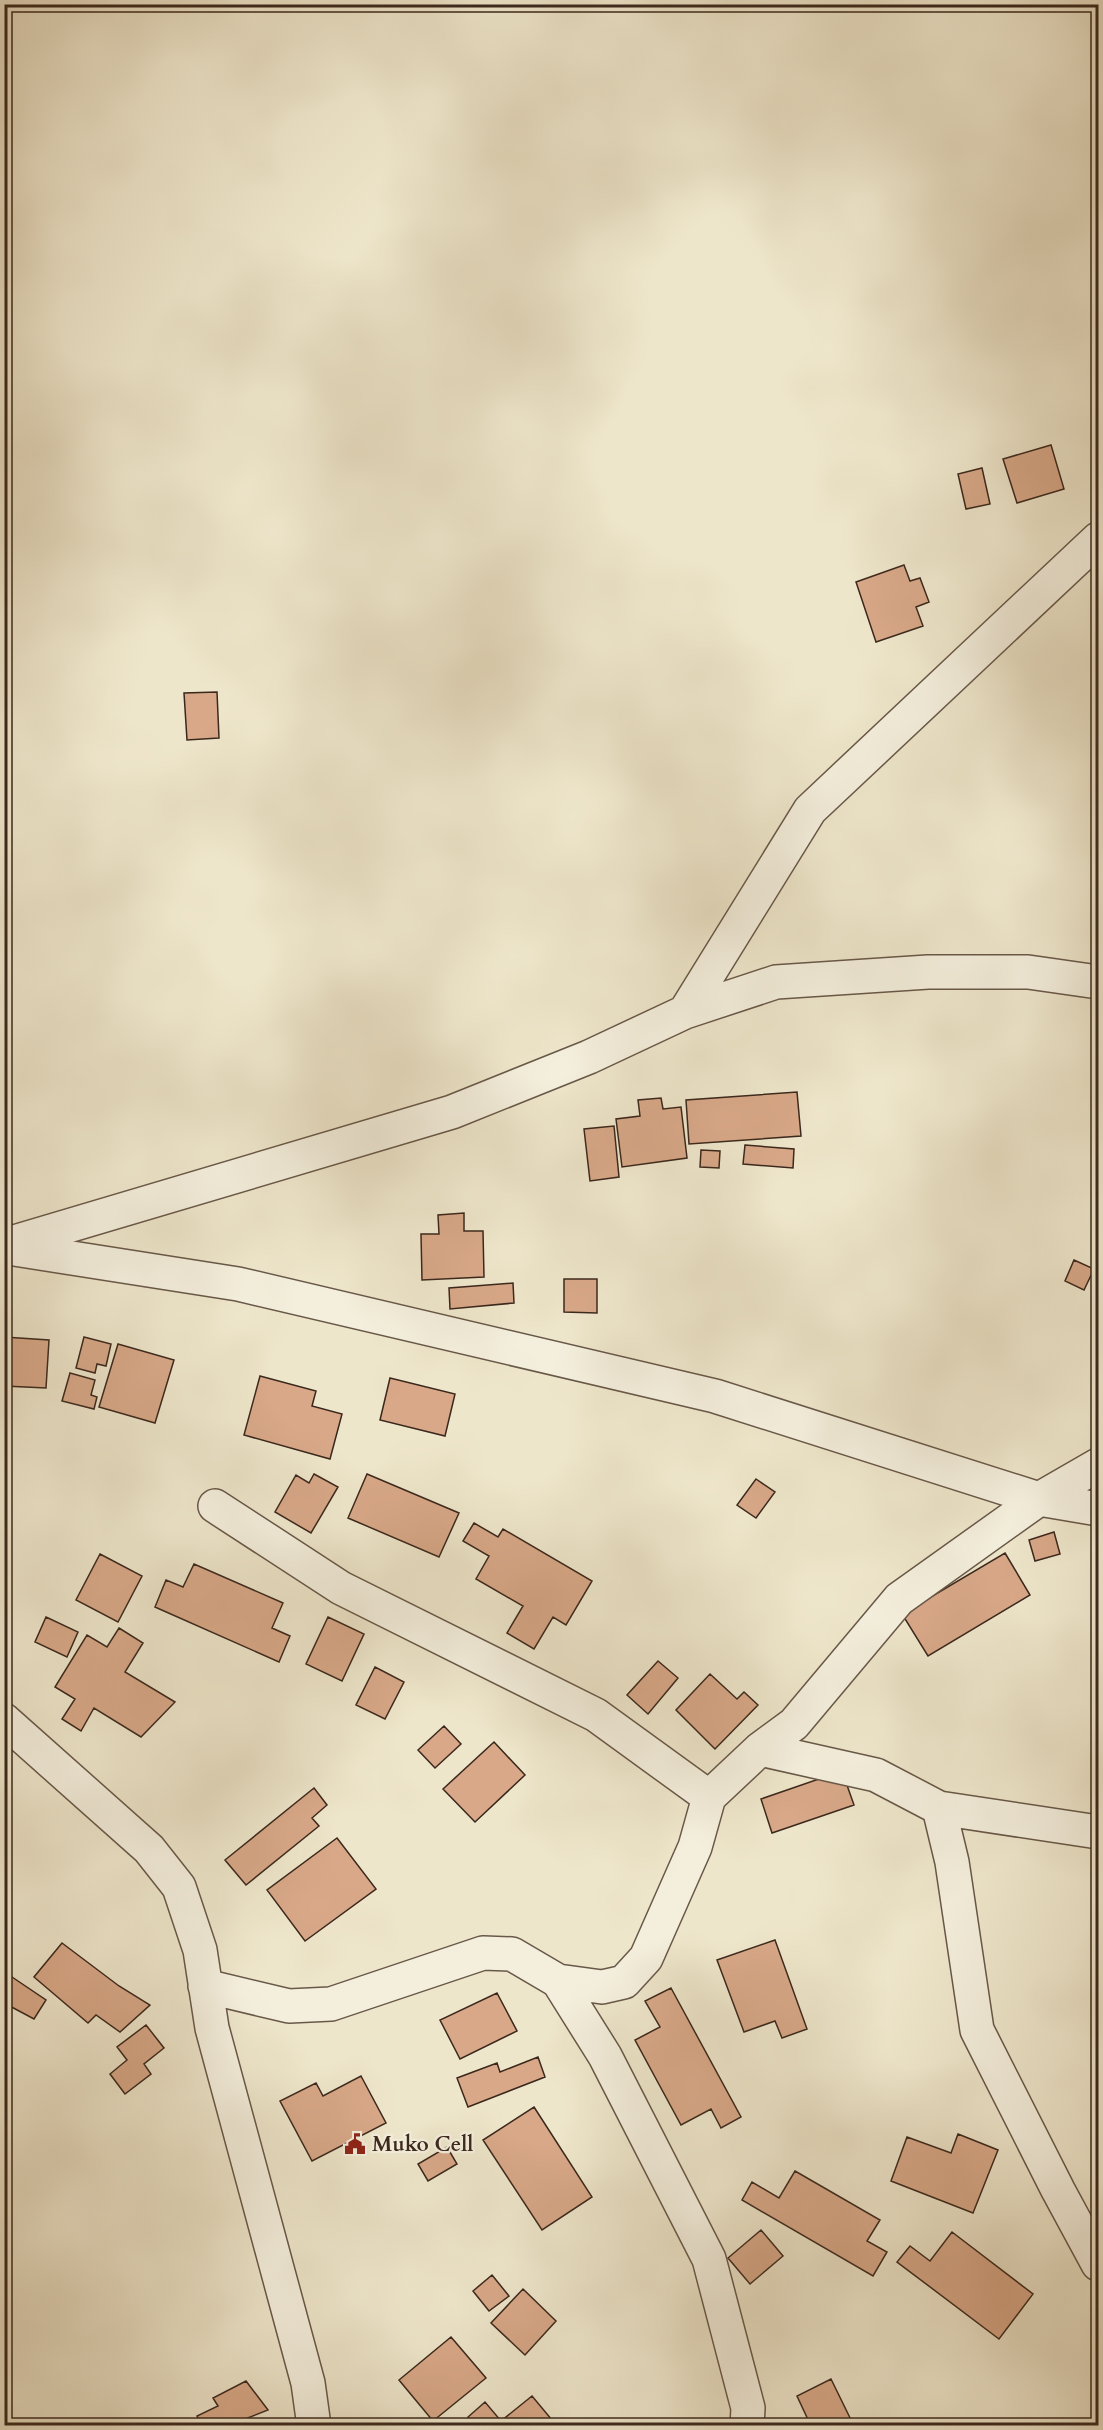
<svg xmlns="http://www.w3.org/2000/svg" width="1103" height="2430" viewBox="0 0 1103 2430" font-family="Cardo,serif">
  <rect width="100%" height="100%" fill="#eee6cb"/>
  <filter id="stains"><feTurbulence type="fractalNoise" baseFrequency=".00333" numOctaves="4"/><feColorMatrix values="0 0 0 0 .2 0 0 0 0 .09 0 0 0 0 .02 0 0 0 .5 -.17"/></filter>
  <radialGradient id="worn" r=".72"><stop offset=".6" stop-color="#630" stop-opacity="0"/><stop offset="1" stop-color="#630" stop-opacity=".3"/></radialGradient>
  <!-- building -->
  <path fill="#d8a888" stroke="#3b281d" stroke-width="1.5" d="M1051 445 1064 489 1017 503 1003 459Z
    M982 468 990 504 966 509 958 474Z
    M904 565 910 581 920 578 929 602 916 607 923 626 876 642 856 582Z
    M217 692 219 738 187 740 184 693Z
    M797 1092 801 1136 689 1144 686 1100Z
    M661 1098 663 1109 681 1107 687 1158 622 1167 616 1119 640 1116 638 1100Z
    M614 1126 619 1177 590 1181 584 1129Z
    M745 1145 794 1149 793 1168 743 1164Z
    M701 1150 720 1151 719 1168 700 1167Z
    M464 1213V1231H483L484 1277 422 1280 421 1234H439L438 1215Z
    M1074 1260 1094 1269 1084 1290 1065 1281Z
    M564 1279H597V1313L564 1312Z
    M513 1283 514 1303 450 1309 449 1288Z
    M4 1337 49 1340 46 1388 4 1386Z
    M84 1337 111 1344 106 1366 97 1364 95 1373 76 1368Z
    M118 1344 174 1360 155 1423 99 1407Z
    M70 1373 95 1380 91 1395 97 1397 94 1409 62 1401Z
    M260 1376 316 1391 312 1406 342 1414 330 1459 244 1435Z
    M390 1378 455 1394 445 1436 380 1420Z
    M314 1474 338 1487 311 1533 275 1512 296 1475 309 1483Z
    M367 1474 459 1513 439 1557 348 1518Z
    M756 1479 775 1492 756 1518 737 1505Z
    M474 1523 498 1537 503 1529 592 1581 566 1625 553 1617 534 1649 507 1633 523 1606 476 1579 489 1556 463 1541Z
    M1054 1532 1060 1554 1035 1561 1029 1540Z
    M1005 1553 1030 1595 928 1656 902 1614Z
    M100 1554 142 1576 118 1622 76 1600Z
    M194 1564 283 1603 272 1628 290 1636 279 1662 155 1607 166 1580 183 1587Z
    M46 1617 78 1632 67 1657 35 1642Z
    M328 1617 364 1634 342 1681 306 1664Z
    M119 1628 143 1643 125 1672 175 1702 141 1737 94 1708 81 1731 62 1719 75 1699 55 1687 87 1635 107 1647Z
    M658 1661 678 1678 648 1714 627 1695Z
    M375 1667 404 1682 385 1719 356 1705Z
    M710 1674 737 1699 744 1692 758 1705 715 1749 676 1710Z
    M444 1726 461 1744 435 1768 418 1750Z
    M494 1742 525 1775 475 1822 443 1789Z
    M842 1771 854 1805 772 1833 761 1799Z
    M314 1788 327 1805 312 1818 319 1826 246 1885 225 1860Z
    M337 1838 376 1889 305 1941 267 1890Z
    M775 1940 807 2029 782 2038 775 2021 744 2032 717 1960Z
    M62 1943 119 1986 150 2005 120 2032 96 2015 88 2023 34 1977Z
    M12 1977 46 2000 34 2019 4 2003V1988Z
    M671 1988 741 2117 721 2128 711 2109 681 2125 635 2040 660 2027 645 2001Z
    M497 1993 517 2031 460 2059 440 2020Z
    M146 2025 164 2048 144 2064 151 2074 125 2094 110 2074 127 2060 117 2047Z
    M538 2057 545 2077 468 2107 457 2078 497 2063 500 2072Z
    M361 2076 386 2123 312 2161 280 2101 316 2083 323 2096Z
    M534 2107 592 2197 542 2230 483 2140Z
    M958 2134 998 2150 973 2213 891 2181 907 2137 951 2153Z
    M447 2147 457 2164 428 2181 418 2164Z
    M795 2171 880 2220 867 2241 887 2252 873 2276 742 2200 752 2182 779 2198Z
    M761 2230 783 2256 750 2284 728 2258Z
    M952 2232 1033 2294 999 2339 897 2262 910 2246 930 2261Z
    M492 2275 509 2296 489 2311 473 2291Z
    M523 2289 556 2321 525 2355 491 2323Z
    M451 2337 486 2378 433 2421 399 2380Z
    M831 2379 854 2426H811L797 2396Z
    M246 2381 268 2410 227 2426H203L197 2416 218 2406 213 2398Z
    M532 2396 557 2426H475L468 2417 485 2402 501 2421Z"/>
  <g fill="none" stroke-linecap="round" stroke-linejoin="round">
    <defs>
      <path id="minor" d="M685 1012 810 810 1098 539
        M4 1245 452 1112 589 1057 685 1012 776 982 928 972H1028L1098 982
        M8 1248 238 1284 715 1396 1039 1499 1098 1509
        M215 1506 341 1588 596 1715 709 1797
        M4 1720 149 1849 179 1887 200 1950 212 2028 308 2383 314 2426
        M760 1749 876 1775 939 1808 952 1862 977 2030 1058 2190 1098 2264
        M939 1808 1098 1832
        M558 1981 605 2056 709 2259 748 2408 747 2426
        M205 1986 289 2006 331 2004 483 1953 512 1954 558 1981 602 1987 624 1982 646 1958 695 1847 709 1797 760 1749 794 1724 899 1599 1039 1499 1098 1465"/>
    </defs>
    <!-- minor casing -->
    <use href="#minor" stroke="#685848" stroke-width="36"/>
    <!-- minor -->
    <use href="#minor" stroke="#f4efdd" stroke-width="33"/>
  </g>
  <!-- icons -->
  <defs>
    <symbol id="civic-bare" viewBox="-9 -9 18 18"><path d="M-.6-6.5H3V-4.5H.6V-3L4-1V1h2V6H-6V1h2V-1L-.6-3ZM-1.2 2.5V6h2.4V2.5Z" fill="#8f2418" stroke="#f4efdd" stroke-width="2.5" paint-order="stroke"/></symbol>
  </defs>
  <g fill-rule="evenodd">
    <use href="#civic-bare" x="340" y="2129" width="30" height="30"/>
  </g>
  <g text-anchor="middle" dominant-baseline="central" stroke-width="4.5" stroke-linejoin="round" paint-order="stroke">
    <!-- poi labels -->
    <g font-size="21" font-weight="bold" fill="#3b281d" stroke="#f4efdd" text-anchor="start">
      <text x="372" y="2144">Muko Cell</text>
    </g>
  </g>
  <!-- margin -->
  <rect width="1103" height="2430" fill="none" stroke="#eee6cb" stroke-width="24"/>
  <rect x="6" y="6" width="1091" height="2418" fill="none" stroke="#3b281d" stroke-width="3"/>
  <rect x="12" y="12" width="1079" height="2406" fill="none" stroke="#3b281d" stroke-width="1.5"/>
  <rect width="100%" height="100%" filter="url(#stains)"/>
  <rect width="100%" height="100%" fill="url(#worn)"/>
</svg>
